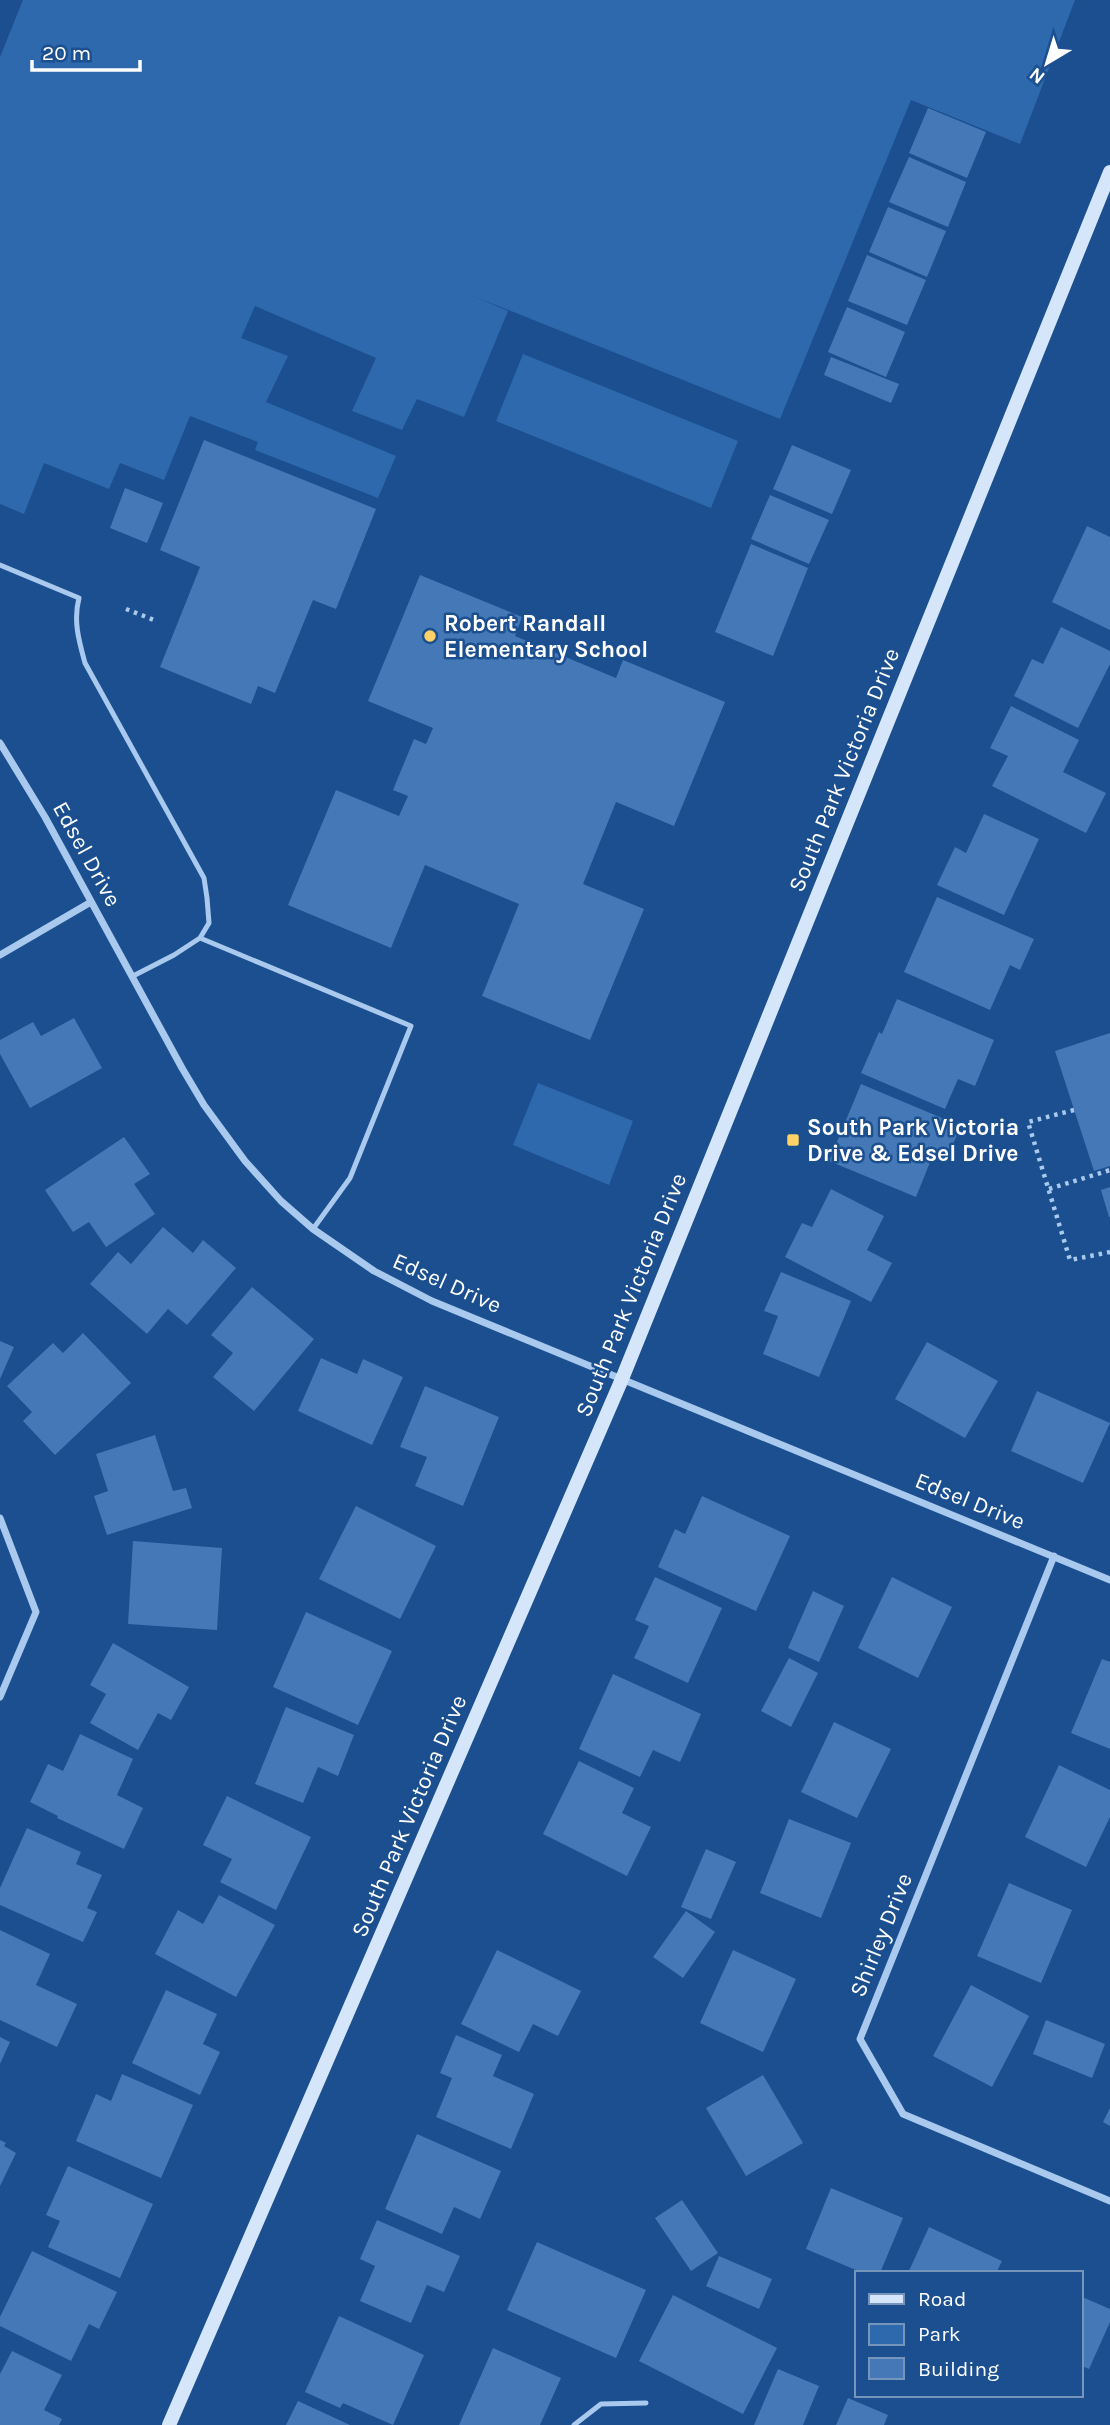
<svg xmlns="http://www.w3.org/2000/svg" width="1110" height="2425" viewBox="0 0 1110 2425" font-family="Karla,sans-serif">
  <rect width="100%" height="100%" fill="#1b4f8f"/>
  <!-- green -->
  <path fill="#2e69ad" d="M23 0H1075L1020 144 911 100 780 419 471 295 508 311 464 417 417 399 402 430 352 411 376 358 255 306 241 338 288 356 266 402 396 456 378 498 255 450 258 442 190 416 164 480 120 463 109 489 44 463 24 514 0 504V57Z
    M523 354 738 441 711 508 496 421Z
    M538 1083 633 1121 609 1185 513 1145Z"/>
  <!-- building -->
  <path fill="#4478b7" d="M928 108 986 132 967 178 909 153Z
    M909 157 966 182 948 227 889 202Z
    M888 207 946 231 927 277 869 252Z
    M867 255 926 280 907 325 848 301Z
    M847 307 905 332 886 377 828 352Z
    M831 357 899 384 891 403 824 375Z
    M204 440 376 509 336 609 313 600 275 693 258 686 251 704 160 667 200 567 160 550Z
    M792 445 851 470 832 514 773 489Z
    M125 488 163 503 147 543 110 528Z
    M770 495 829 520 809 564 751 539Z
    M1087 526 1110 537V630L1052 602Z
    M751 544 808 568 773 656 715 632Z
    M420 575 522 617 515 636 616 678 623 660 725 702 674 826 616 802 583 884 644 909 590 1040 482 996 519 904 425 865 391 948 288 905 336 790 399 816 408 796 393 790 414 739 426 744 433 728 368 701Z
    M1061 627 1110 651V664L1078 728 1014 696 1032 659 1043 664Z
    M1011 706 1079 740 1063 772 1106 793 1086 833 992 786 1008 756 990 748Z
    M984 814 1039 839 1004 915 937 885 955 847 966 853Z
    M937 897 1034 939 1020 970 1010 965 990 1010 904 972Z
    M897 999 994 1040 975 1086 958 1079 945 1109 861 1073 879 1032 882 1034Z
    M74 1018 102 1068 30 1108 0 1054V1040L33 1022 41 1036Z
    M1110 1033V1166L1094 1171 1055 1051Z
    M861 1084 961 1126 946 1160 933 1155 916 1197 829 1161Z
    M124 1137 150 1174 134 1184 155 1214 106 1247 89 1222 73 1232 45 1190Z
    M1110 1187V1217H1109L1101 1190Z
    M831 1189 884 1216 867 1250 892 1263 871 1302 785 1257 802 1223 812 1227Z
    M163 1227 193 1253 203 1240 236 1268 187 1325 168 1309 147 1334 90 1284 118 1252 131 1264Z
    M781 1272 851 1301 819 1377 763 1354 778 1316 764 1311Z
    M252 1287 314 1339 254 1411 213 1377 233 1353 211 1335Z
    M83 1333 131 1383 55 1455 23 1421 32 1412 7 1386 53 1343 63 1353Z
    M0 1341 14 1347 0 1379Z
    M927 1342 998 1381 965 1438 895 1399Z
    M321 1358 357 1374 363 1359 403 1377 372 1445 298 1411Z
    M425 1386 499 1417 463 1506 415 1486 427 1457 400 1447Z
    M1037 1391 1110 1423 1083 1483 1011 1451Z
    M155 1435 173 1491 186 1488 192 1508 107 1535 94 1496 108 1491 96 1454Z
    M702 1496 790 1536 756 1611 658 1567 675 1529 685 1534Z
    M356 1506 436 1546 400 1619 319 1579Z
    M133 1541 222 1548 217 1630 128 1624Z
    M655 1577 722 1608 688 1683 634 1658 649 1626 635 1620Z
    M892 1577 952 1607 918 1678 858 1648Z
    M813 1591 844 1606 819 1662 788 1648Z
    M306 1612 392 1651 358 1725 273 1687Z
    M113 1643 189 1687 171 1720 158 1713 138 1750 90 1723 106 1694 90 1685Z
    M789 1658 818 1673 791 1727 761 1711Z
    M1102 1659 1110 1662V1749L1071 1733Z
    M613 1674 701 1714 680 1762 653 1750 640 1777 579 1749Z
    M286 1707 354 1735 338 1776 318 1767 303 1803 255 1784Z
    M834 1722 891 1749 857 1818 801 1792Z
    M80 1734 133 1759 117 1795 143 1808 124 1849 57 1818 58 1816 30 1802 48 1764 63 1771Z
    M579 1761 634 1788 622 1813 651 1827 627 1876 543 1834Z
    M1059 1765 1110 1790V1817L1086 1867 1025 1837Z
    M227 1796 311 1837 276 1910 220 1882 232 1859 203 1845Z
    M789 1819 851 1843 821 1918 760 1893Z
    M27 1828 81 1852 76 1864 102 1875 87 1908 97 1912 83 1942 0 1905V1888Z
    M706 1849 736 1862 711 1919 681 1907Z
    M1009 1883 1072 1910 1041 1983 977 1956Z
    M219 1895 275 1925 236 1997 155 1954 178 1910 203 1924Z
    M686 1911 715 1932 683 1978 653 1957Z
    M0 1930 50 1954 36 1985 77 2004 57 2047 0 2020Z
    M497 1950 581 1991 558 2036 533 2024 519 2052 461 2024Z
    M733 1950 796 1979 763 2052 700 2023Z
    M971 1985 1029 2016 992 2087 933 2056Z
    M166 1990 217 2014 203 2044 220 2052 200 2095 132 2063Z
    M1046 2020 1105 2044 1092 2078 1033 2054Z
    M456 2035 502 2055 493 2076 534 2094 511 2149 436 2117 452 2078 440 2073Z
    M0 2037 10 2042 0 2064Z
    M122 2074 193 2105 161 2178 76 2141 96 2094 111 2101Z
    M763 2075 803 2143 746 2176 706 2108Z
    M1110 2108V2126L1103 2122Z
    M417 2134 501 2171 480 2219 454 2207 442 2234 385 2209Z
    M0 2140 6 2143 4 2146 16 2153 0 2186Z
    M68 2166 153 2204 120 2278 48 2247 60 2221 46 2215Z
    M831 2188 903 2218 880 2273H863L806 2249Z
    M682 2200 718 2253 691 2271 655 2218Z
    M377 2220 460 2256 444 2292 427 2285 411 2323 360 2301 375 2266 360 2259Z
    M929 2227 1002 2261 996 2273H908Z
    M537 2242 646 2290 616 2358 507 2310Z
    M32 2251 117 2292 99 2329 89 2324 71 2361 0 2326V2317Z
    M719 2256 772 2279 759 2309 706 2286Z
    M673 2295 777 2348 743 2414 639 2361Z
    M1080 2296 1110 2309V2322L1089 2369 1080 2365Z
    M339 2316 424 2355 393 2425 343 2403 340 2408 305 2392Z
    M493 2348 561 2378 540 2425H459Z
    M12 2351 62 2375 44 2410 62 2419 59 2425H0V2374Z
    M778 2369 819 2386 803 2425H754Z
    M848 2398 888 2415 884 2425H836Z
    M298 2401 350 2425H286Z"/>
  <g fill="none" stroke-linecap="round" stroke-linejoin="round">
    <!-- path -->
    <path stroke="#a9c9ee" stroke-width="4.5" stroke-dasharray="3.5 5" stroke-linecap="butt" d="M126 609 154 620
      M1074 1110 1028 1122 1070 1260 1110 1252
      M1049 1189 1110 1170"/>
    <!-- lane -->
    <path stroke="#a9c9ee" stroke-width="5" d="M0 565 79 598C73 621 79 641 85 663L204 878 207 898 209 923 200 938 174 955 133 976
      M200 938 411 1026 350 1178 313 1229
      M574 2425 601 2404 646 2403"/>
    <!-- street -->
    <path stroke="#a9c9ee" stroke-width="7" d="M0 743 45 817 182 1068 204 1105 245 1161 281 1201 313 1229 374 1271 432 1301 1110 1580
      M0 955 91 902
      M0 1518 36 1612 0 1697
      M1054 1556 860 2039 903 2114 1110 2201"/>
    <!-- secondary -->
    <path stroke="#d6e6fa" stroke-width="14" d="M169 2425 622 1379 1110 172"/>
  </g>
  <!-- markers -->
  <g fill="#ffd166" stroke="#1b4f8f" stroke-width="2.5">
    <circle cx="430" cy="636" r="7"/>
    <rect x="786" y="1133" width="14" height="14" rx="3.5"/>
  </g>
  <g text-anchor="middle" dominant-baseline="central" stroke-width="5" stroke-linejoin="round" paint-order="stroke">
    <!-- poi labels -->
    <g font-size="23" font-weight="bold" fill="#fff" stroke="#1b4f8f" text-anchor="start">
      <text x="444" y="623">Robert Randall<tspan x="444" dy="26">Elementary School</tspan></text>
      <text x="807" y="1127">South Park Victoria<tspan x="807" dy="26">Drive &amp; Edsel Drive</tspan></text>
    </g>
    <!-- street labels -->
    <g font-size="23" fill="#fff" stroke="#1b4f8f">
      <text transform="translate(844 770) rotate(-68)">South Park Victoria Drive</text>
      <text transform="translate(87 854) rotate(61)">Edsel Drive</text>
      <text transform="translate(447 1283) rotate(24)">Edsel Drive</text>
      <text transform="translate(631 1295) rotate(-68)">South Park Victoria Drive</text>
      <text transform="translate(970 1501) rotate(22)">Edsel Drive</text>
      <text transform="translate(409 1816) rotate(-67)">South Park Victoria Drive</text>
      <text transform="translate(881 1935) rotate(-68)">Shirley Drive</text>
    </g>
  </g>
  <!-- legend -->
  <rect x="855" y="2271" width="228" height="126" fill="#1b4f8f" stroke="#7695bc" stroke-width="2"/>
  <rect x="869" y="2294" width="35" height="10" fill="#d6e6fa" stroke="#7695bc" stroke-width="2"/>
  <text x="918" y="2306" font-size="21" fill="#ffffff">Road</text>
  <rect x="869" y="2324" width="35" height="21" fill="#2e69ad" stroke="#7695bc" stroke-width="2"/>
  <text x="918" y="2341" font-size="21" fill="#ffffff">Park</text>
  <rect x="869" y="2358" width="35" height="21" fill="#4478b7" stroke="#7695bc" stroke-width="2"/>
  <text x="918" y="2376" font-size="21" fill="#ffffff">Building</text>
  <!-- north arrow -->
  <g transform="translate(1047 63) rotate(218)" stroke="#1b4f8f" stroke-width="5" paint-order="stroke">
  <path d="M0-5L12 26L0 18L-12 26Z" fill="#ffffff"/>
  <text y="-10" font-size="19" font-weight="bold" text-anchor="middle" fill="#ffffff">N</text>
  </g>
  <!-- scale -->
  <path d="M32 60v10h108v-10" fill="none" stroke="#ffffff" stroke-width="3.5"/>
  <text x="42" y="60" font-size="21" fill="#ffffff" stroke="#1b4f8f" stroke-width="5" paint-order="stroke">20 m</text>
</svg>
